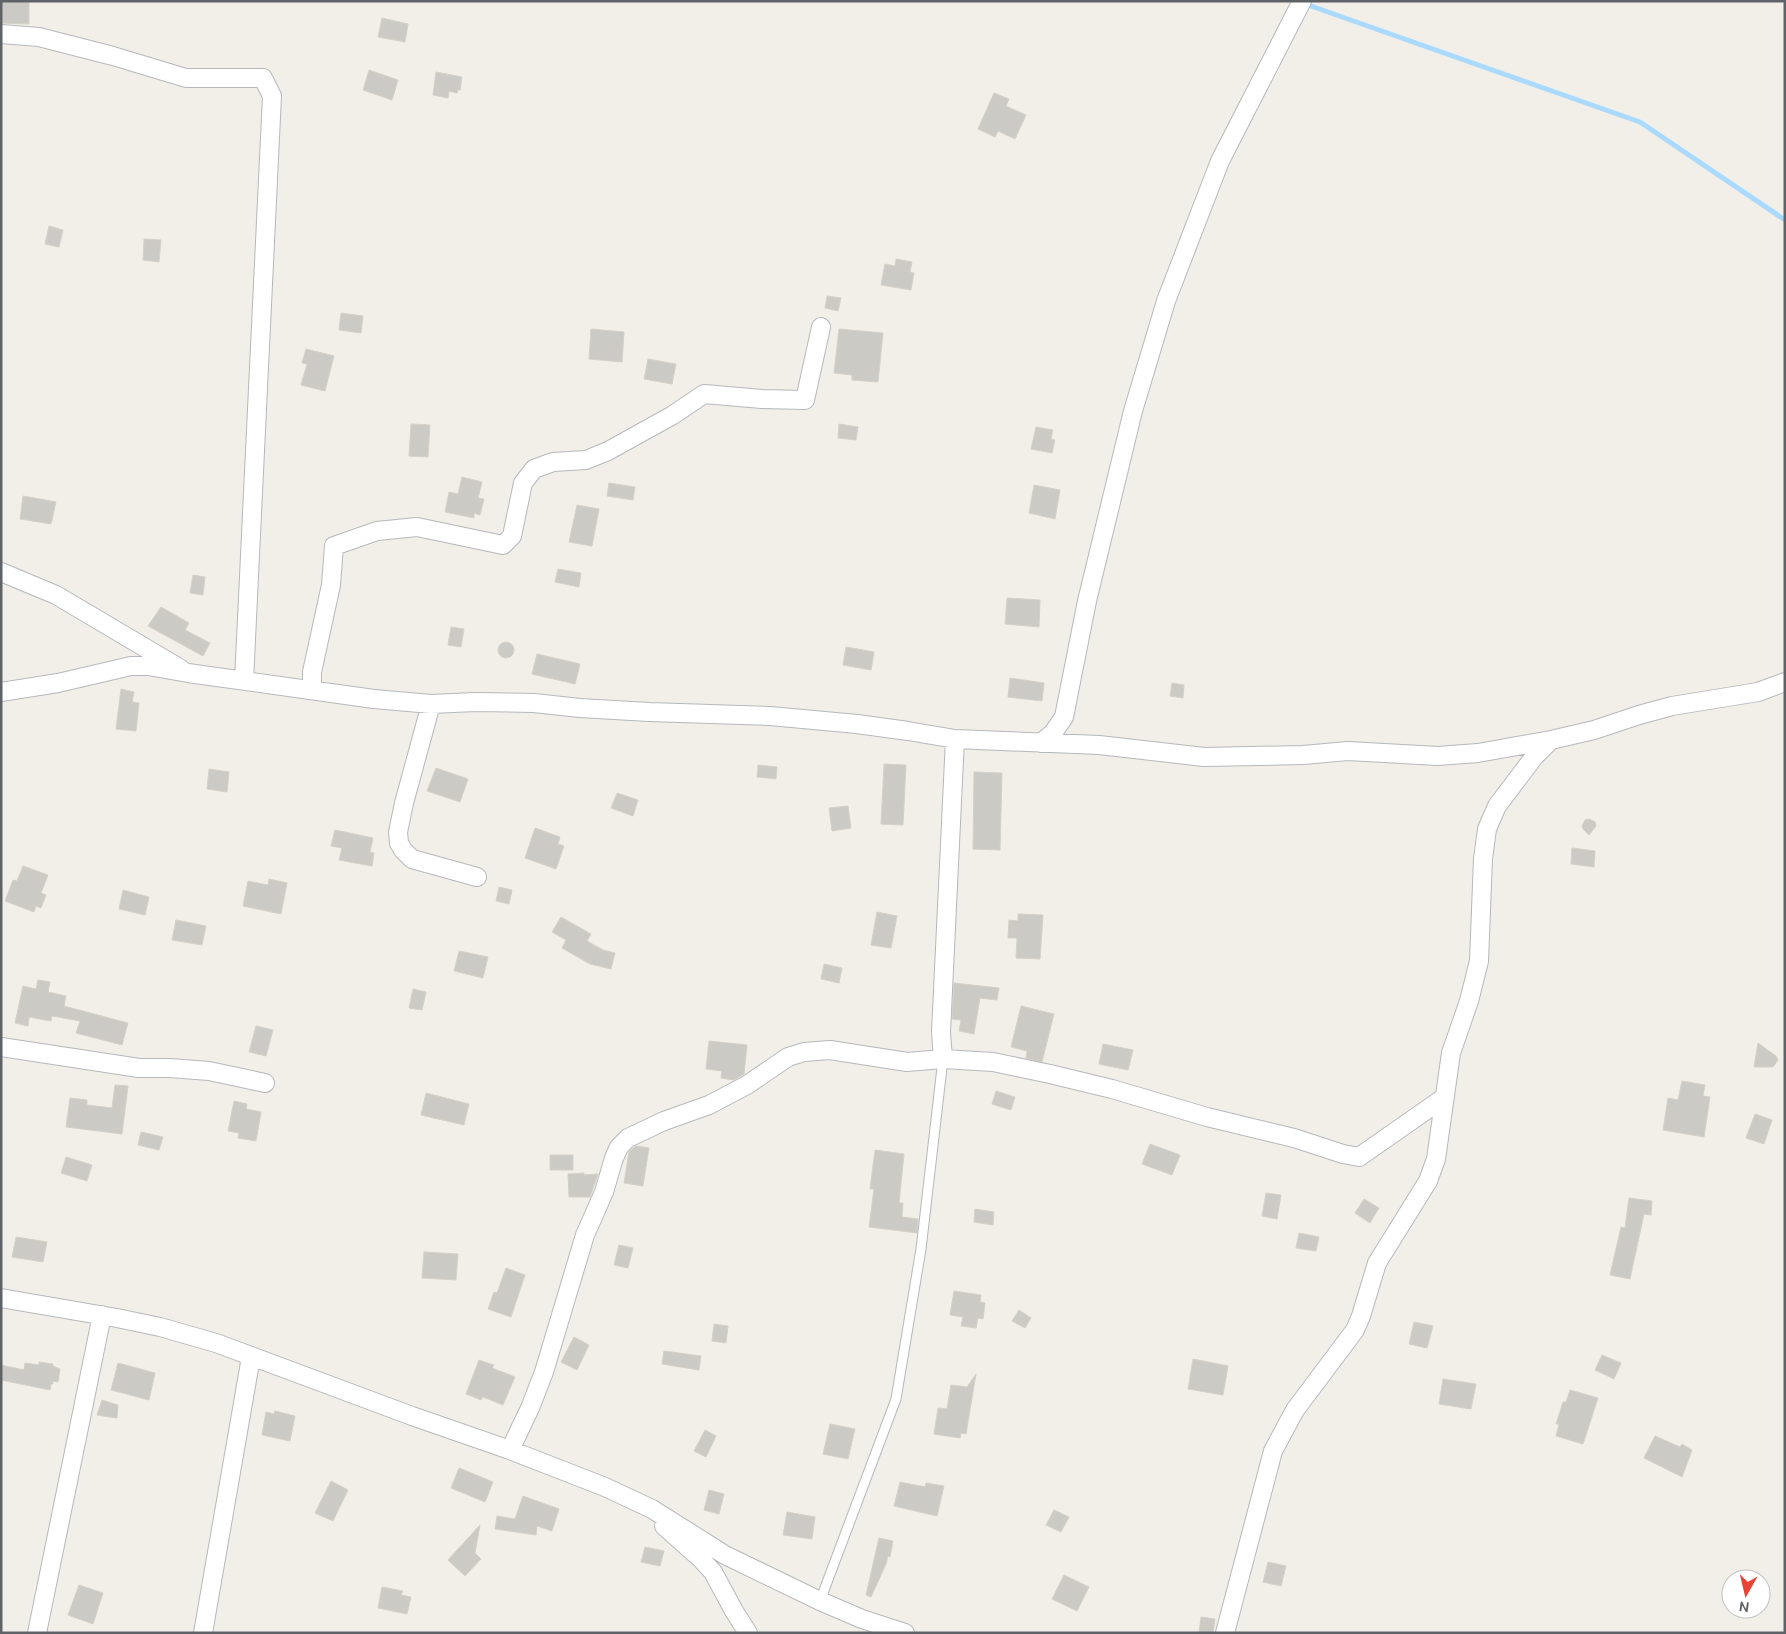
<svg xmlns="http://www.w3.org/2000/svg" width="1786" height="1634" viewBox="0 0 1786 1634" font-family="Ubuntu,sans-serif">
  <rect width="100%" height="100%" fill="#f1efe8"/>
  <g fill="none" stroke-linecap="round" stroke-linejoin="round">
    <!-- stream -->
    <path stroke="#aadaff" stroke-width="5" d="M1311 6 1640 122 1785 220"/>
  </g>
  <!-- building -->
  <path fill="#cccac5" stroke="#d6d1c6" d="M1 1H29V24L1 23Z
    M382 18 408 24 405 42 378 37Z
    M369 70 398 80 392 100 363 90Z
    M436 72 462 77 460 90H458L457 93 449 91 448 98 433 95Z
    M994 93 1009 99 1006 106 1026 115 1015 139 998 131 995 137 978 129Z
    M49 226 63 230 59 247 45 244Z
    M144 239 161 240 159 262 143 260Z
    M896 259 912 262 910 272 914 273 911 290 881 285 885 264 895 266Z
    M827 296 841 298 838 311 825 308Z
    M341 313 363 316 361 333 339 330Z
    M591 329 624 332 622 362 589 359Z
    M839 329 883 333 878 382 852 380V375L834 373Z
    M306 349 334 356 325 391 301 385 307 364 302 363Z
    M648 359 676 364 672 384 644 379Z
    M411 424 430 425 428 457 409 456Z
    M839 424 858 427 856 440 838 438Z
    M1036 427 1053 430 1051 439 1055 440 1052 453 1031 449Z
    M462 477 482 482 478 498 484 499 480 515 474 513V518L445 512 449 492 458 494Z
    M609 483 635 487 633 500 607 496Z
    M1034 485 1060 490 1055 519 1029 513Z
    M23 496 56 502 51 524 20 519Z
    M577 505 599 509 592 546 569 542Z
    M558 569 581 573 579 587 555 582Z
    M193 575 205 577 203 595 190 593Z
    M1007 598 1040 600 1039 627 1005 624Z
    M161 607 189 623 185 630 210 643 203 656 148 626Z
    M451 627 464 629 461 647 448 645Z
    M498 650a8 8 0 1 1 16 0a8 8 0 1 1-16 0Z
    M846 647 874 652 871 670 843 665Z
    M537 654 580 664 575 684 532 674Z
    M1010 678 1044 683 1042 701 1008 697Z
    M1172 683 1184 685 1183 698 1170 696Z
    M121 689 134 692 132 702 139 703 136 731 116 729Z
    M884 764 906 765 903 825 881 824Z
    M758 765 777 767 776 779 757 777Z
    M436 768 468 779 460 802 427 791Z
    M209 769 229 772 227 792 207 789Z
    M974 772 1002 773 1000 850 973 849Z
    M617 793 638 800 633 816 611 808Z
    M848 806 851 828 832 831 829 808Z
    M1589 819 1595 822 1596 826 1589 835 1583 829 1582 826 1585 820Z
    M535 828 560 837 558 844 564 846 556 869 525 858Z
    M335 830 373 838 370 852 374 853 372 866 339 860 342 848 331 846Z
    M1572 848 1595 851 1594 867 1571 864Z
    M23 866 48 875 41 893 46 895 41 908 36 906 34 912 5 901 13 880 17 881Z
    M269 879 287 883 281 914 243 906 248 881 268 885Z
    M499 887 512 890 509 904 496 901Z
    M123 890 149 897 145 915 119 909Z
    M877 912 897 916 891 948 871 945Z
    M1018 914 1043 915 1040 959 1016 958 1017 938H1008L1009 920 1018 921Z
    M561 917 591 934 587 941 603 950 615 953 611 969 590 964 562 948 566 940 552 932Z
    M176 920 206 926 202 945 172 940Z
    M459 951 488 957 483 978 454 971Z
    M824 964 842 968 839 983 821 979Z
    M38 980 50 982 48 992 66 996 64 1006 128 1023 122 1045 76 1033 80 1021 52 1016 51 1021 29 1017 28 1026 15 1023 23 986 36 989Z
    M954 983 999 988 997 1000 980 998 974 1034 959 1031 961 1020 952 1019Z
    M413 989 426 992 422 1010 409 1008Z
    M1021 1006 1054 1014 1042 1062 1026 1058 1027 1051 1011 1047Z
    M256 1026 273 1030 266 1056 249 1052Z
    M709 1041 747 1045 744 1074 734 1080 721 1078 722 1071 706 1069Z
    M1758 1043 1776 1056 1778 1060 1773 1067H1754Z
    M1103 1044 1133 1050 1128 1070 1099 1064Z
    M1682 1081 1705 1085 1703 1096 1710 1097 1704 1137 1663 1130 1668 1098 1678 1100Z
    M115 1085 128 1086 122 1134 66 1127 70 1098 87 1100V1105L112 1108Z
    M996 1091 1015 1097 1011 1110 992 1104Z
    M426 1093 469 1104 464 1125 421 1115Z
    M234 1101 247 1104 246 1109 261 1112 256 1141 238 1138 239 1133 228 1131Z
    M1755 1114 1772 1120 1764 1144 1746 1138Z
    M141 1132 163 1137 159 1150 138 1145Z
    M1150 1144 1180 1155 1172 1175 1142 1164Z
    M636 1146 649 1148 643 1186 624 1183 629 1152Z
    M875 1150 904 1154 899 1203H903L902 1217 918 1219 917 1233 869 1227 874 1189H870Z
    M550 1155H573V1170H550Z
    M66 1157 92 1165 87 1181 61 1173Z
    M584 1173V1175L598 1174 590 1197H569L568 1174Z
    M1266 1193 1281 1195 1277 1219 1262 1216Z
    M1629 1198 1652 1201 1651 1215 1644 1214 1630 1279 1610 1275 1621 1227 1625 1228Z
    M1364 1199 1379 1208 1370 1223 1355 1213Z
    M975 1209 994 1212 993 1225 974 1222Z
    M1299 1233 1319 1237 1316 1251 1296 1248Z
    M16 1237 47 1242 43 1262 12 1257Z
    M619 1245 633 1248 628 1268 614 1265Z
    M424 1252 458 1254 456 1280 422 1278Z
    M506 1268 525 1275 511 1317 488 1309 494 1292 497 1293Z
    M954 1291 981 1295 980 1302 985 1303 983 1319 978 1318 976 1328 961 1326 963 1317 950 1315Z
    M1019 1310 1031 1318 1025 1328 1012 1321Z
    M1414 1322 1433 1326 1427 1348 1409 1344Z
    M714 1324 728 1326 726 1343 712 1341Z
    M574 1337 589 1345 577 1370 561 1362Z
    M664 1351 701 1356 699 1370 662 1364Z
    M1602 1355 1621 1363 1614 1379 1595 1370Z
    M1193 1359 1228 1366 1223 1395 1188 1389Z
    M479 1360 494 1365 492 1368 515 1377 503 1405 483 1397 481 1400 466 1394Z
    M39 1362 53 1364V1366L60 1369 58 1382 53 1381V1384H51L50 1390 1 1380V1365L24 1370 25 1363 39 1365Z
    M118 1363 155 1373 149 1400 111 1390Z
    M976 1374 966 1434 961 1433 960 1438 934 1434 938 1408 947 1409 951 1385 967 1387Z
    M1443 1379 1476 1384 1471 1409 1439 1404Z
    M1570 1390 1598 1398 1583 1444 1556 1436 1559 1424H1556L1563 1402H1566Z
    M102 1400 118 1405 117 1418 97 1415Z
    M275 1411 295 1416 290 1441 262 1435 266 1412 274 1414Z
    M830 1424 855 1429 848 1459 823 1454Z
    M705 1430 716 1436 706 1457 694 1451Z
    M1655 1436 1680 1447 1682 1444 1692 1450 1682 1477 1644 1458Z
    M459 1468 493 1482 485 1502 451 1488Z
    M331 1481 348 1490 333 1521 315 1513Z
    M900 1482 925 1487 926 1483 944 1486 937 1516 894 1506Z
    M709 1490 724 1494 719 1514 704 1510Z
    M523 1496 559 1509 552 1531 537 1526 536 1535 495 1529 497 1516 515 1519Z
    M1054 1510 1069 1517 1061 1532 1046 1525Z
    M787 1512 815 1517 812 1539 783 1535Z
    M480 1525 475 1553 481 1559 465 1576 448 1560Z
    M879 1538 893 1541 890 1557 888 1556 886 1564 871 1597 866 1595Z
    M645 1547 664 1551 660 1566 641 1562Z
    M1268 1562 1286 1566 1281 1586 1263 1582Z
    M1064 1575 1089 1587 1077 1611 1052 1599Z
    M79 1585 103 1593 93 1624 68 1615Z
    M382 1587 403 1591 401 1595 411 1597 407 1614 378 1608Z
    M1201 1617 1215 1619 1213 1633H1199Z"/>
  <g fill="none" stroke-linecap="round" stroke-linejoin="round">
    <defs>
      <path id="service" d="M820 1601 896 1399 921 1249 943 1059"/>
      <path id="minor" d="M1 34 39 37 113 56 186 78H263L272 96 244 681
        M1 572 56 595 181 669
        M312 690V672L331 585 334 546 377 531 417 527 503 545 512 536 523 483 534 469 553 462 586 460 608 451 673 415 704 394 762 399 805 400 821 327
        M1 692 58 683 131 666H148L188 673 374 699 431 704 475 702 534 703 580 708 649 712 770 716 857 724 908 731 955 739 1099 745 1204 757 1303 755 1348 751 1438 756 1478 753 1551 740 1594 730 1639 715 1672 706 1758 692 1785 682
        M431 704 404 803 398 832 399 843 403 850 412 859 477 877
        M1041 743 1053 733 1064 717 1087 601 1133 411 1166 301 1220 161 1302 1
        M1 1047 139 1068H170L209 1071 265 1083
        M943 1059 993 1062 1050 1074 1112 1089 1207 1117 1294 1138 1343 1154 1359 1157 1445 1097
        M1 1298 117 1318 160 1327 216 1343 412 1416 510 1450 605 1487 652 1509 725 1555 820 1601 862 1619 905 1633
        M510 1450 530 1408 544 1372 585 1235 604 1192 614 1158 619 1147 628 1138 664 1121 709 1105 747 1085 788 1057 804 1052 830 1050 907 1062 943 1059 941 1032 955 739
        M664 1526 700 1558 713 1572 734 1611 748 1633
        M37 1633 102 1315
        M203 1633 251 1357
        M1225 1633 1273 1451 1295 1410 1355 1330 1361 1316 1377 1263 1428 1181 1436 1159 1451 1053 1469 1001 1479 961 1483 859 1487 829 1497 806 1534 757 1551 740"/>
    </defs>
    <!-- service casing -->
    <use href="#service" stroke="#b5b8bc" stroke-width="11"/>
    <!-- minor casing -->
    <use href="#minor" stroke="#b5b8bc" stroke-width="20"/>
    <!-- service -->
    <use href="#service" stroke="#fff" stroke-width="9"/>
    <!-- minor -->
    <use href="#minor" stroke="#fff" stroke-width="18"/>
  </g>
  <!-- border -->
  <rect width="1786" height="1634" fill="none" stroke="#5f6368" stroke-width="5"/>
  <!-- north arrow -->
  <g transform="translate(1746 1594) rotate(188)"><circle r="24" fill="#ffffff" stroke="#bfc1c3"/>
  <path d="M0-4L9 19L0 12L-9 19Z" fill="#ea4335"/>
  <text y="-8" font-size="14" font-weight="bold" text-anchor="middle" fill="#5f6368">N</text>
  </g>
</svg>
